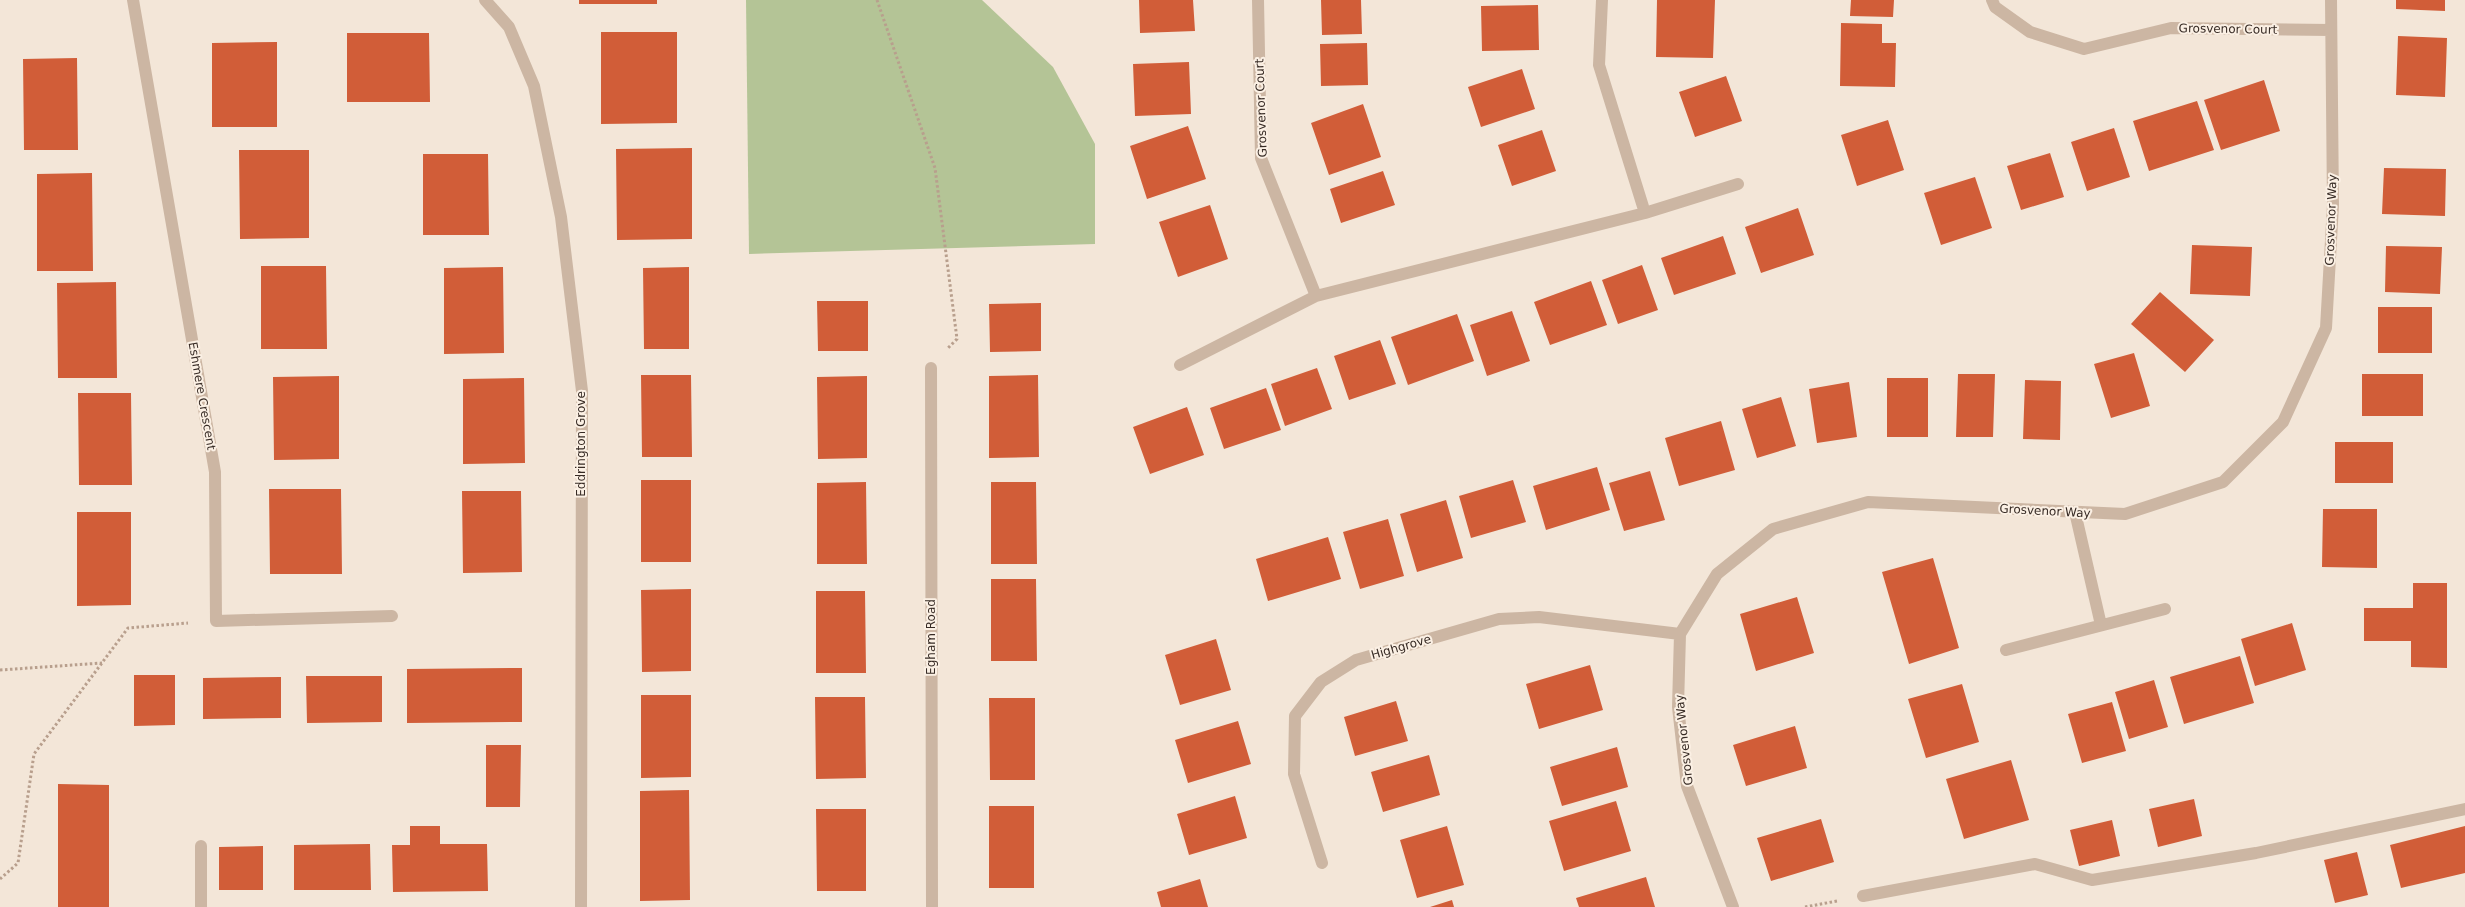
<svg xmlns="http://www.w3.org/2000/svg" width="2465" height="907" viewBox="0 0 2465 907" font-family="'DejaVu Sans',sans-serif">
  <rect width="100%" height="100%" fill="#f3e6d8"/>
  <!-- green -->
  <path fill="#b4c496" d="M746 0H982L1053 67 1095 144V244L749 254Z"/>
  <!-- building -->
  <path fill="#d15d38" d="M579 0H657V4H579Z
    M1139 0H1193L1195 31 1140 33Z
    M1321 0H1361L1362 34 1322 35Z
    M1657 0H1715L1713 58 1656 57Z
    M1851 0H1894L1893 17 1850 16Z
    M2396 0H2445V11L2396 9Z
    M1538 5 1539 50 1482 51 1481 6Z
    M1841 23 1882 24V43H1896L1895 87 1840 86Z
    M601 32H677V123L601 124Z
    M347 33H429L430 102H347Z
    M2398 36 2447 38 2445 97 2396 95Z
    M277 42V127H212V43Z
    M1367 43 1368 85 1321 86 1320 44Z
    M77 58 78 150H24L23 59Z
    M1189 62 1191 114 1135 116 1133 64Z
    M1522 69 1535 109 1481 127 1468 87Z
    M1726 76 1742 121 1695 137 1679 92Z
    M2264 80 2280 131 2221 150 2204 100Z
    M2197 101 2214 150 2149 171 2133 121Z
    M1363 104 1381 157 1329 175 1311 123Z
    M1888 120 1904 170 1857 186 1841 135Z
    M1188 126 1206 179 1147 199 1130 146Z
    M2114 128 2130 177 2087 191 2071 142Z
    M1542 130 1556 171 1512 186 1498 145Z
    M692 148V239L617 240 616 149Z
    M239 150H309V238L240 239Z
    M2050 153 2064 197 2021 210 2007 166Z
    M423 154H488L489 235H423Z
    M2384 168 2446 169 2445 216 2382 214Z
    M1383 171 1395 205 1341 223 1330 189Z
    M92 173 93 271H37V174Z
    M1975 177 1992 228 1941 245 1924 193Z
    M1210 205 1228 259 1178 277 1159 222Z
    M1798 208 1814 255 1761 273 1745 227Z
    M1723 236 1736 274 1674 295 1661 258Z
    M2192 245 2252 247 2250 296 2190 294Z
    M2386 246 2442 247 2440 294 2385 292Z
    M1642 265 1658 310 1618 324 1602 280Z
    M261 266H326L327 349H261Z
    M503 267 504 353 444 354V268Z
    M689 267V349H644L643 268Z
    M1591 281 1607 325 1550 345 1534 302Z
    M116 282 117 378H58L57 283Z
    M2160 292 2214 340 2185 372 2131 324Z
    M817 301H868V351H818Z
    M1041 303V351L990 352 989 304Z
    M2378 307H2432V353H2378Z
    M1512 311 1530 361 1487 376 1470 325Z
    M1457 314 1474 361 1408 385 1391 337Z
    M1380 340 1396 384 1349 400 1334 356Z
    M2134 353 2150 406 2111 418 2094 364Z
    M1317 368 1332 409 1285 426 1271 384Z
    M1958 374H1995L1993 437H1956Z
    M2362 374H2423V416H2362Z
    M641 375H691L692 457H642Z
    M1038 375 1039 457 989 458V376Z
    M339 376V459L274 460 273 377Z
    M867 376V458L818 459 817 377Z
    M524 378 525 463 463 464V379Z
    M1887 378H1928V437H1887Z
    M2025 380 2061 381 2060 440 2023 439Z
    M1849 382 1857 437 1817 443 1809 389Z
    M1266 388 1281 430 1224 449 1210 408Z
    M78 393H131L132 485H79Z
    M1781 397 1796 446 1757 458 1742 409Z
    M1187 407 1204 455 1150 474 1133 427Z
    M1721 421 1735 470 1679 486 1665 438Z
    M2335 442H2393V483H2335Z
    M1597 467 1610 510 1546 530 1533 486Z
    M1650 471 1665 520 1624 531 1609 483Z
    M641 480H691V562H641Z
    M1513 480 1526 522 1471 538 1459 496Z
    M866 482 867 564H817V483Z
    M991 482H1036L1037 564H991Z
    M269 489H341L342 574H270Z
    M462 491H521L522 572 463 573Z
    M1446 500 1463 558 1417 572 1400 514Z
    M2323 509H2377V568L2322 567Z
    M77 512H131V605L77 606Z
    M1388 519 1404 576 1360 589 1343 532Z
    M1328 537 1341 579 1268 601 1256 559Z
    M1933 558 1959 648 1909 664 1882 572Z
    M991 579H1036L1037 661H991Z
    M2413 583H2447V668L2411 667V641H2364V608H2413Z
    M691 589V671L642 672 641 590Z
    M816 591H865L866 673H816Z
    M1797 597 1814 653 1756 671 1740 614Z
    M2292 623 2306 670 2255 686 2241 639Z
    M1216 639 1231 690 1180 705 1165 655Z
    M2240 656 2254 703 2184 724 2170 677Z
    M1590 665 1603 710 1539 729 1526 684Z
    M522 668V722L407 723V669Z
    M134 675H175V725L134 726Z
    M306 676H382V722L307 723Z
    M281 677V718L203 719V678Z
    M2154 680 2168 727 2129 739 2115 692Z
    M1962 684 1979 742 1926 758 1908 699Z
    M641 695H691V777L641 778Z
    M815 697H865L866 778 816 779Z
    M989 698H1035V780H990Z
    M1396 701 1408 741 1355 756 1344 717Z
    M2112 702 2126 751 2082 763 2068 714Z
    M1238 721 1251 764 1188 783 1175 740Z
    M1795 726 1807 768 1746 786 1733 745Z
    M486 745H521L520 807H486Z
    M1617 747 1628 787 1562 806 1550 767Z
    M1429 755 1440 795 1383 812 1371 772Z
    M2011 760 2029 820 1964 839 1946 779Z
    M58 784 109 785V907H58Z
    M689 790 690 900 640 901V791Z
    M1235 796 1247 838 1189 855 1177 814Z
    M2194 799 2202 836 2158 847 2149 809Z
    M1616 801 1631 851 1564 871 1549 821Z
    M989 806H1034V888H989Z
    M816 809H866V891H817Z
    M1821 819 1834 862 1771 881 1757 838Z
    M2112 820 2120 856 2079 866 2070 830Z
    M410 826H440V844H487L488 891 393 892 392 845H410Z
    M1447 826 1464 885 1417 898 1400 840Z
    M2465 826V873L2401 888 2390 845Z
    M370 844 371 890H294V845Z
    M263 846V890H219V847Z
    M2357 852 2368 895 2335 903 2324 860Z
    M1646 877 1655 907H1579L1576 898Z
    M1200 879 1208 907H1161L1157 892Z
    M1452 900 1454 907H1430Z"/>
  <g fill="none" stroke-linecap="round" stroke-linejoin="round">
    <!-- path -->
    <path stroke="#b89f8d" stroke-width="3" stroke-dasharray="2.5 2.5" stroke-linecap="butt" d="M877 0 935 168 957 339 948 348
      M0 670 102 663
      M0 879 18 863 34 754 128 628 188 623
      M1805 907 1837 901"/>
    <!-- service -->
    <path stroke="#ccb6a3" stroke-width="12" d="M2075 512 2101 625
      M2006 650 2165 609"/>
    <!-- minor -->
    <path stroke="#ccb6a3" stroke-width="12" d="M133 0 215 472 216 621 392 616
      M485 0 509 27 534 86 561 217 582 391 581 907
      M1258 0 1261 158 1316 296
      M1602 0 1599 65 1645 213
      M1992 0 1995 7 2030 32 2084 49 2171 28 2331 30
      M1180 365 1316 296 1645 213 1738 184
      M931 368 932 907
      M1322 863 1294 774 1295 716 1321 682 1356 660 1499 619 1539 617 1680 634
      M1863 896 2035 864 2092 880 2256 853 2465 809
      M201 907V846
      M1733 907 1687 786 1678 707 1680 634 1717 574 1773 529 1868 502 2125 514 2223 482 2283 422 2326 328 2333 205 2331 0"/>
  </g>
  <g text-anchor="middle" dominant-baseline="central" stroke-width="4" stroke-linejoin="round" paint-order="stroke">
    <!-- street labels -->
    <g font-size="12" fill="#372b25" stroke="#fbf0e4">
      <text transform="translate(2228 29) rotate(1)">Grosvenor Court</text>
      <text transform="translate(1261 108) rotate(-92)">Grosvenor Court</text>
      <text transform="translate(2331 220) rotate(-88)">Grosvenor Way</text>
      <text transform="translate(202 396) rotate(80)">Eshmere Crescent</text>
      <text transform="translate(581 444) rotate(-90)">Eddrington Grove</text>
      <text transform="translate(2045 511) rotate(3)">Grosvenor Way</text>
      <text transform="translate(931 637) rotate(-90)">Egham Road</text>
      <text transform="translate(1401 647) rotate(-16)">Highgrove</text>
      <text transform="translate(1684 740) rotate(-96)">Grosvenor Way</text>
    </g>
  </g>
</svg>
